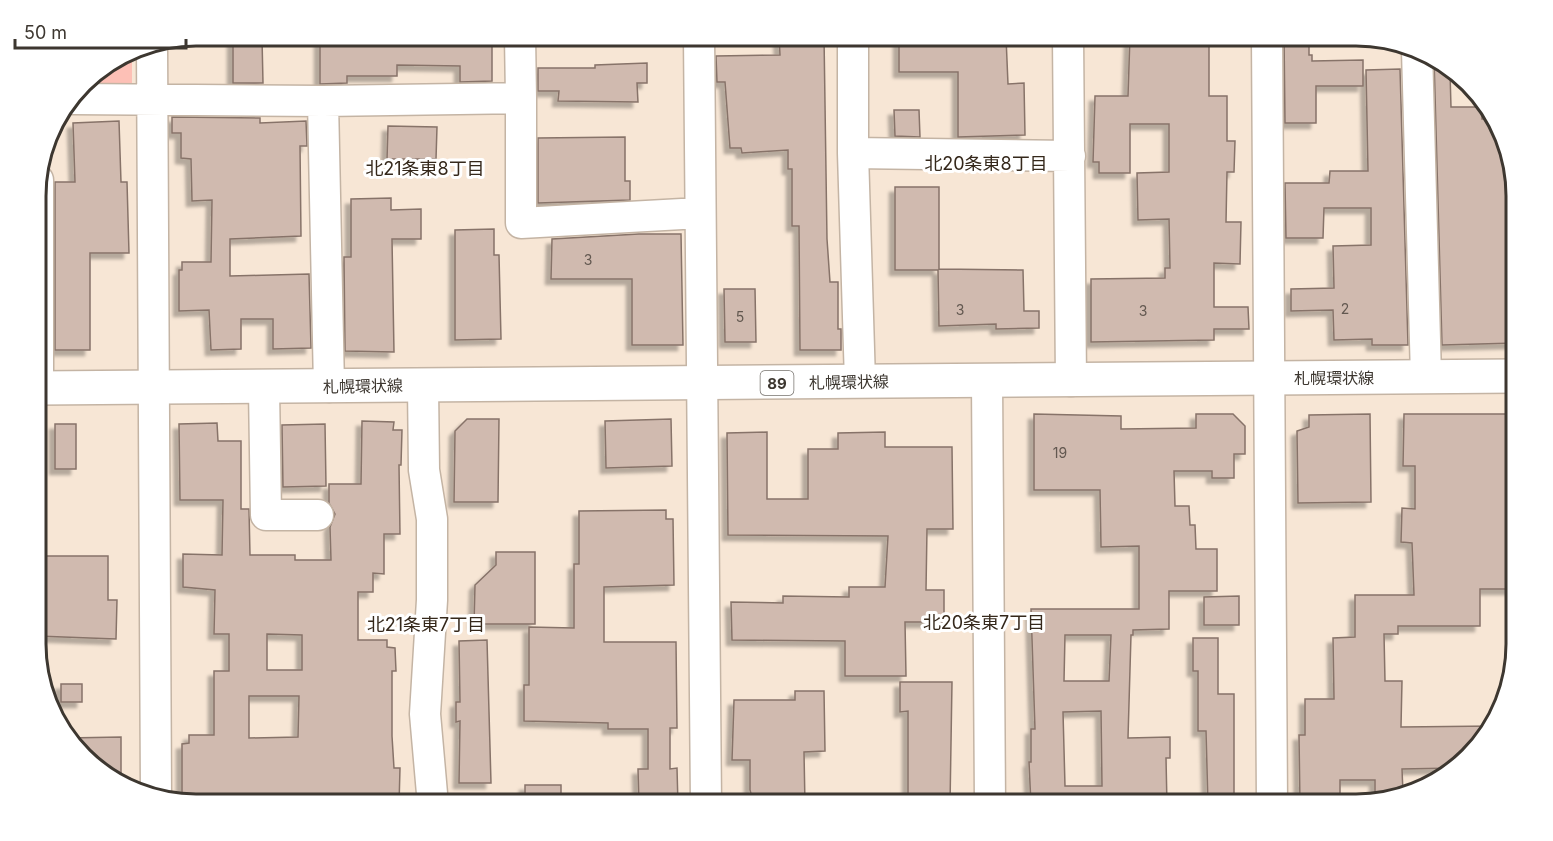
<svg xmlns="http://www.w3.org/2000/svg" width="1553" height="841" viewBox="0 0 1553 841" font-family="Inter,'Noto Sans JP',sans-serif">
  <defs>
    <filter id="shadow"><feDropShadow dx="-5.5" dy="5.5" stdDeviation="1.5" flood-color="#0004"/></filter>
  </defs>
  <rect width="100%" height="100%" fill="#f7e6d5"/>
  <!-- green -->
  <path fill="#fdc0b6" d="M132 50V94L77 93 90 76Z"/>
  <!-- building -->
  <path fill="#d0baaf" stroke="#877369" stroke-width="1.5" fill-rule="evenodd" filter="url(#shadow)" d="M320 36H492V81L460 82V66L397 65V76H347V83L320 84Z
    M779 36H824L827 239 830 282H838V329H841V350H800L799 226H792V169H788V150L742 153 741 148H730L725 82H717L716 56 780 55Z
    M899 36H944V39L1006 37 1008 84 1024 83 1025 135 958 137V72H899Z
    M1130 36H1209V96H1227V141H1235L1234 172H1227L1226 222H1241L1240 264 1214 263V307H1248L1249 329H1214V340L1091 342V279L1165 278V268H1170L1169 219 1138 220 1137 173 1169 172V124H1130V173H1099V162H1093L1095 96H1128Z
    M1284 36H1309V55H1312V61L1363 60V86H1316V123H1285Z
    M233 38H262L263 83H233Z
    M1434 58 1450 72 1451 107H1482V119H1494L1516 176V206H1511V275H1516V343L1442 345Z
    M647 63V83H637L638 102 558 101 559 91H538V68H595V65Z
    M1400 69 1408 345H1372V339L1334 340 1333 310 1291 311V289L1334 288 1333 246 1371 245V208H1324L1323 238H1286L1285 183H1329L1330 171H1368L1366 70Z
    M894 110H919L920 137 895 136Z
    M172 117 260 118V123L306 121 307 146H300L301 236 230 239V276L309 274 311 348 273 349V319H241V349L211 350 209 310 179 311V270H182V262H211L212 200 192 201 191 159 181 158V133H172Z
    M119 121 121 182H127L129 253H90V350H55V182H75L73 123Z
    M388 126 437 127 436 159H387Z
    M625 137V181H630V200L538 203V138Z
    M895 187H939V269L1023 270 1024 311H1039V328L996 329V324L939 326 938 270H895Z
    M391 198V210L421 209V239H392L394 352 345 351 344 257H351V199Z
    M494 229V255H499L501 339 455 340V230Z
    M639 234H681L683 345H632V279H551L552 239Z
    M724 289H755L756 342H725Z
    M1034 414 1121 416V429L1196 428V414H1233L1245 426V454H1234V478H1212V471H1174L1175 506H1189L1190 525H1195L1196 549H1217V591H1169V629L1133 630V635H1131L1128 738 1170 737V758H1166L1167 805H1031L1029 762H1031V729H1035L1031 609H1139V546L1101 547 1100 490H1034ZM1065 635H1111L1109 681H1064ZM1101 711 1102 786H1065L1063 712Z
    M1370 414 1371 502 1298 503 1297 431 1309 427V415Z
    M1404 414H1511V421H1516V589H1480V626H1398V634H1384L1385 681H1402L1401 727 1492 726 1455 768 1402 769 1403 793 1375 802V780H1340V805H1300L1299 735H1305V699H1334L1333 638 1355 637V595H1414L1412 543 1401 542 1402 508 1415 509V466H1403Z
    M467 419H499L498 502H454L455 431Z
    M671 419 672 466 606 468 605 421Z
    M362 421 394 422 393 430H402L401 465H399L400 534H384V574L373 573V592H358V640H387V647L395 648 396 671H392V736L394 768H400L399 805H196L182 802V744L189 743V735H214V671H229V634H214L215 590 183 587V554L222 555 223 500H180L179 424 217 423 218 441H241V509H249L250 555H295V560H331L330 527 335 514 329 503V484H361ZM267 634 302 635V670H267ZM249 696H299L298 737 249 738Z
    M55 424H76V469H55Z
    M325 424 326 486 283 487 282 425Z
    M767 432V499H808V449H838V433L885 432V447H952L953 529H927L926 590H944V622H905L906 676H845V641L732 640 731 602 783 603V596L849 597V587H885L888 536 728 535 727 433Z
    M666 510V519H673L674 585 604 587V642H676L677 728H670V769L677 768 678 805H639L638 769H648V729H608V723L524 721V685H529V627L574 628V564H579V511Z
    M496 552H535V624H474L475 585 496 565Z
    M37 556H108V600H117L116 639 37 636Z
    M1239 596V625H1204V597Z
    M1193 638H1218V694H1234V805H1208L1206 731H1198V671H1193Z
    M487 640 491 783H459L460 721 456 722V702H460L459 641Z
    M900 682H952L950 805H908V711L900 712Z
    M61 684H82V702H61Z
    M795 691H824L825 751 804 752 805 805H754L750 790V760H732L734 700H795Z
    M121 737V785L68 738Z
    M525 785H561V805H525Z"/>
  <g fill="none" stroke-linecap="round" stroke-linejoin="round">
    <defs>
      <path id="minor" d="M699 36 706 805
        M853 36V153L860 382
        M1068 36 1071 381
        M1267 36 1272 805
        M152 45 156 796
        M1417 50 1426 377
        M521 98V223L700 213
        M73 99 323 101 521 98 520 36
        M323 101 329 387
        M853 153 1070 156
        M38 180V388
        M987 381 990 805
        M423 386 424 470 432 519V600L425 714 433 805
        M264 388 266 515H318"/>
      <path id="major" d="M37 388 1516 376"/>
    </defs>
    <!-- minor casing -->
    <use href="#minor" stroke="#c4b4a4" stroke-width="33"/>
    <!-- major casing -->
    <use href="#major" stroke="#c4b4a4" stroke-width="36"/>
    <!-- minor -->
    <use href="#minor" stroke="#fff" stroke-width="30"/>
    <!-- major -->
    <use href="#major" stroke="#fff" stroke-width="33"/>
  </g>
  <g text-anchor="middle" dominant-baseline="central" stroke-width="6" stroke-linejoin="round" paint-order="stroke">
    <!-- number labels -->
    <g font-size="14" fill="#625850">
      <text x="588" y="259">3</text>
      <text x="1345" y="308">2</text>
      <text x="960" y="309">3</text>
      <text x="1143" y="310">3</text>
      <text x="740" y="316">5</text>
      <text x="1060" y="452">19</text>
    </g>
    <!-- shield labels -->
    <rect fill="#fff" stroke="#77736e" stroke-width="1.5" x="760.5" y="371" width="33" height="24" rx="4.5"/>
    <g font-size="15" font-weight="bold" fill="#3d3730">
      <text x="777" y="383">89</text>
    </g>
    <!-- street labels -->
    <g font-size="16" fill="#3d3730" stroke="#fff">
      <text x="1334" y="378">札幌環状線</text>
      <text transform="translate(849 382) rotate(-1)">札幌環状線</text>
      <text transform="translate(363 386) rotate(-1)">札幌環状線</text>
    </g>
    <!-- neighbourhood labels -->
    <g font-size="18" fill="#35281b" stroke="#fff">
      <text x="986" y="163">北20条東8丁目</text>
      <text x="425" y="168">北21条東8丁目</text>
      <text x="984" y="622">北20条東7丁目</text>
      <text x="426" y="624">北21条東7丁目</text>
    </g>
  </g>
  <!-- crop -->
  <path d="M0 0H1553V841H0ZM196 46H1356A150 150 0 0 1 1506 196V644A150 150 0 0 1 1356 794H196A150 150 0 0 1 46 644V196A150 150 0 0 1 196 46Z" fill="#fff" fill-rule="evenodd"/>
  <path fill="none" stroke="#3d3730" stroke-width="3" d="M196 46H1356A150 150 0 0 1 1506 196V644A150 150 0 0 1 1356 794H196A150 150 0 0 1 46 644V196A150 150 0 0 1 196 46Z"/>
  <!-- scale -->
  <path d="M15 39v9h171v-9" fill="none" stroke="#3d3730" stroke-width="3"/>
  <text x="24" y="39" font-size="18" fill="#3d3730" stroke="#ffffff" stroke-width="4.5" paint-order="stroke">50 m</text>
</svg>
